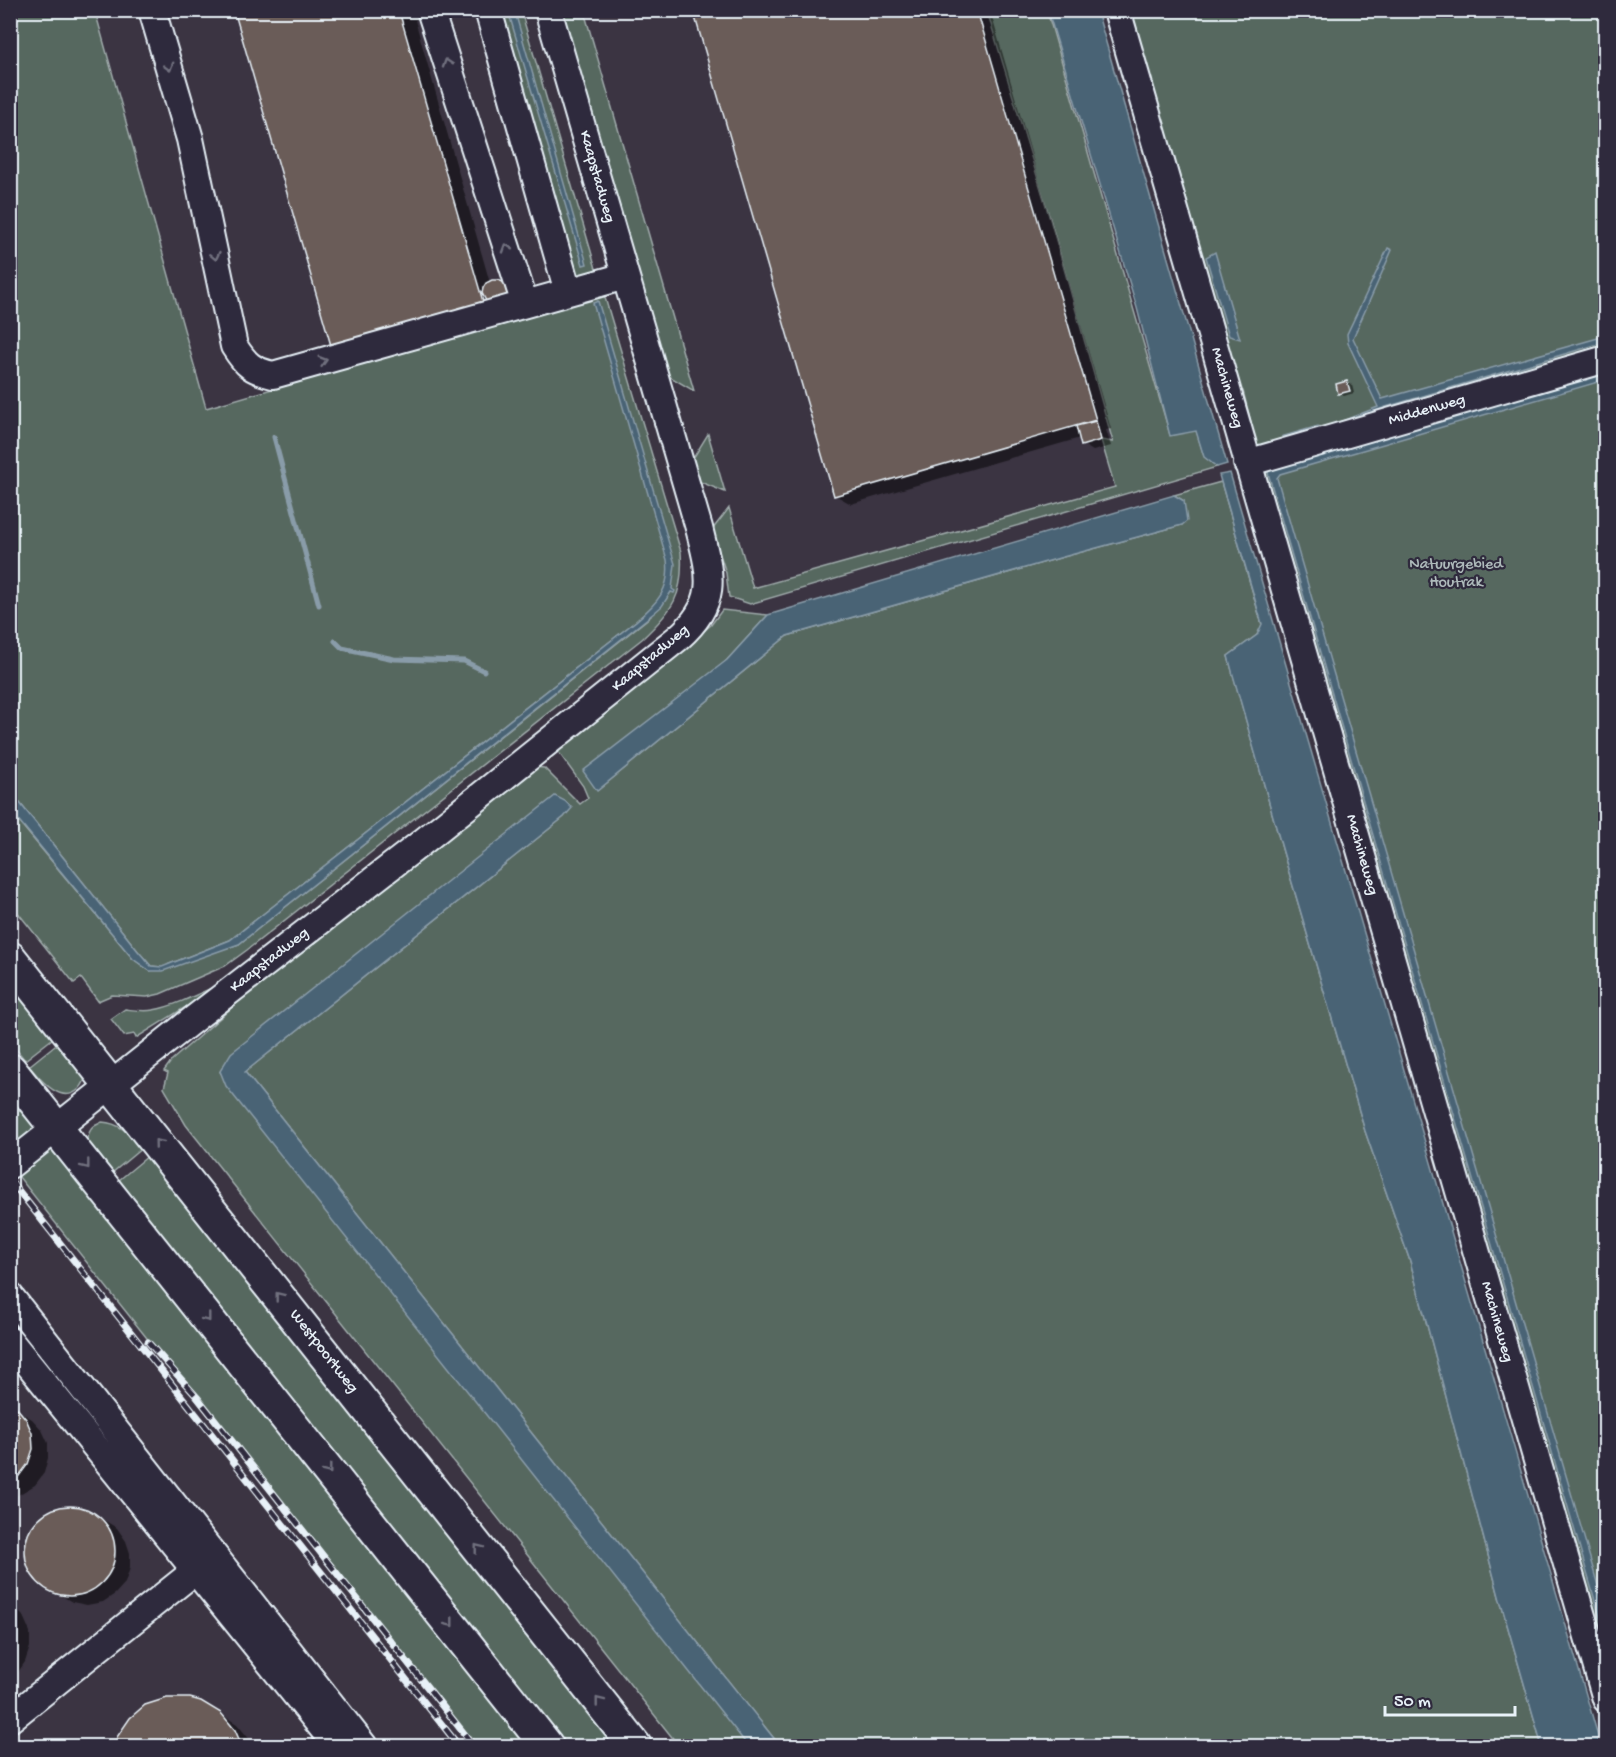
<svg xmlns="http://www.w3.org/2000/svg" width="1616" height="1757" viewBox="0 0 1616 1757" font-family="'Gochi Hand',sans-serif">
  <rect width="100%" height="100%" fill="#3b3442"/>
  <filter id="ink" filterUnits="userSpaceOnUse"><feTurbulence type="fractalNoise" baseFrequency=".0167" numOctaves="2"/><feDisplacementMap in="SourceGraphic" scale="12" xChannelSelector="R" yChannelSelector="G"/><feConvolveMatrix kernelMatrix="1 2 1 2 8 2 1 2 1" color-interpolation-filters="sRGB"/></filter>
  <g filter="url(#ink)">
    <!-- green -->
    <path fill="#57675f" stroke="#a0acac" stroke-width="1.5" fill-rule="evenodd" d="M11 11H95L206 408 584 299 603 291 681 552C684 595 673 610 642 639L247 950 225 966 160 994 147 997 112 995 98 1001 81 978 74 983 11 904 10 811 133 959 150 971 161 967 151 966 138 951 11 792ZM653 606 651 616 239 944 167 965 230 940 636 621Z
      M500 11H521L597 272 578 278Z
      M561 11H584L694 391 667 375Z
      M987 11H1047L1170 435 1196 430 1204 456 1217 467 750 604 729 597 726 573 712 530 729 508 753 588 1115 487 1101 440 1113 442 1050 219Z
      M1125 11H1605V353L1260 452 1248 436 1252 426 1243 391 1234 386Z
      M1605 364V1671L1258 468Z
      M708 434 725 492 698 481 692 460Z
      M1221 482 1262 625 1257 635 1228 656 1283 852 1365 1131 1410 1261 1500 1600 1542 1746H780L245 1072 564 817 571 808 565 801 220 1072 751 1746H679L186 1125 164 1088 168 1073 164 1071 172 1060 278 967 533 767 544 768 580 804 588 798 583 786 557 750 711 625 722 610 768 615 727 660 597 791 787 636 1063 557 1182 525 1184 501 1174 495Z
      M10 969 61 1032 25 1060 11 1043Z
      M229 980 136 1038 134 1034 124 1036 111 1019 125 1009C134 1010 144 1012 153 1010 177 1006 206 990 229 980Z
      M65 1037C71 1047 84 1065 85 1076 85 1081 83 1085 79 1089 61 1106 40 1079 29 1066Z
      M10 1097 530 1746H471L11 1167Z
      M102 1122C121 1123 130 1135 142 1148L107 1177C99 1164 79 1141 93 1127 95 1125 99 1124 102 1122Z
      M148 1156 626 1746H559L113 1185Z"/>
    <!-- water -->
    <path fill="#4a6374" stroke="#899ca9" stroke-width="1.5" d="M1048 11H1097L1227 464 1217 467 1204 457 1196 431 1170 436 1137 308Z
      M515 12 587 264 583 265 509 14Z
      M1388 248 1392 250 1353 338 1382 399 1605 336V342L1386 407 1336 425H1332L1378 407 1348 343 1347 334Z
      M1215 252 1240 339 1229 336 1206 257Z
      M598 301 675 564 672 589 675 591 674 593 671 592 662 606 654 613 239 944 163 971H150L133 959 11 811V792L138 951 151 966 162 967 230 940 636 621C657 603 671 589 667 560L593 303Z
      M1605 372V380L1280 474 1277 478 1605 1610V1635L1268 473 1269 469 1273 467Z
      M1230 473 1601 1746H1542L1500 1600 1410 1261 1365 1131 1283 852 1233 675 1228 656 1257 635 1262 624 1219 475Z
      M1174 495 1184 501 1187 521 1182 525 1063 557 787 636 597 791 583 771 727 660 768 615Z
      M555 796 565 801 572 808 564 817 245 1072 780 1746H748L226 1086 220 1071 231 1053Z"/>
    <!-- shadow -->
    <path fill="#0007" d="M236 10H448L415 20 490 283 519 293 349 357Z
      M695 10H990L1111 429 1106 430 1111 446 1093 451 1083 445 1080 438 851 504 835 495Z
      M1347 382 1352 385 1354 393 1344 396 1339 393Z
      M10 1406 32 1419 42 1430 48 1443V1458L44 1473 35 1485 18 1495 10 1496Z
      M62 1507H77L87 1510 117 1528 126 1541 130 1553V1568L125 1583 115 1594 103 1602 87 1605 72 1602 39 1582 30 1570 26 1555V1542L32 1528 42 1517Z
      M10 1603 23 1616 30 1632V1647L25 1662 16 1675 10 1677Z
      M201 1702 237 1724 251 1741 253 1746H117L119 1737Z"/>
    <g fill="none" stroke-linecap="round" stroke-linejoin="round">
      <!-- stream -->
      <path stroke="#899ca9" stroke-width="5" d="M274 437 319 605
        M1284 438 1318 428
        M335 641 342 648 394 659 464 661 484 671"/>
    </g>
    <!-- building -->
    <path fill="#6a5c58" stroke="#e8f1f8" stroke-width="1.5" d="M234 10H402L399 11 484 305 332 349Z
      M693 10H977L1096 420 834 496Z
      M492 280H498L503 282 507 287 508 293 507 299 487 303 482 293 483 288 486 283Z
      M1347 381 1350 391 1338 394 1336 384Z
      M1096 421 1101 440 1081 446 1076 426Z
      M10 1405 16 1407 26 1419 32 1433 33 1449 28 1464 19 1476 10 1481Z
      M25 1551a45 45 0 1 1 90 0a45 45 0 1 1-90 0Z
      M10 1613 14 1622 15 1638 10 1650Z
      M167 1698H190L201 1701 221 1713 235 1730 242 1746H115L117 1737 130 1718 145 1705Z"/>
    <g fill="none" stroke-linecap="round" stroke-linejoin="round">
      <defs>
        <path id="minor" d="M152 10 190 139 234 346C246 365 252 370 273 375L625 276
          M430 10 525 304
          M488 10 568 292
          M1117 10 1606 1699
          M1247 463 1606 359
          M10 1165 195 1018 420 844 678 638C719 602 711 576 699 528L548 10
          M10 1296 364 1746
          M10 1341 337 1746
          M10 1719 196 1570"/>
        <path id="major" d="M10 958 635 1746
          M10 1070 547 1746"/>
      </defs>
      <!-- minor casing -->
      <use href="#minor" stroke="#e8f1f8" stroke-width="30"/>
      <!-- major casing -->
      <use href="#major" stroke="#e8f1f8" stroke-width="36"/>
      <!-- minor -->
      <use href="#minor" stroke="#2f2a3d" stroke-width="26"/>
      <!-- major -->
      <use href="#major" stroke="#2f2a3d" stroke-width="32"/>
      <defs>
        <path id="rail" d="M10 1180 459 1746
          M148 1342 197 1397 474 1746"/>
      </defs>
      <!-- rail casing -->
      <use href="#rail" stroke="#e8f1f8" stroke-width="7"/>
      <!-- rail -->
      <use href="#rail" stroke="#2f2a3d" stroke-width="4.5" stroke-dasharray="14" stroke-linecap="butt"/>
    </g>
    <!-- one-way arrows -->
    <defs><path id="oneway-chevron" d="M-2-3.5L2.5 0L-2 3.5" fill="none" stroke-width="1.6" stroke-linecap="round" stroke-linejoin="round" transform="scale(1.5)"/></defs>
    <g stroke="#70707e">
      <use href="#oneway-chevron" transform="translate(447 63) rotate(-108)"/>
      <use href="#oneway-chevron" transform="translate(169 67) rotate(74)"/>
      <use href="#oneway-chevron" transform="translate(507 248) rotate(-108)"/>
      <use href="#oneway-chevron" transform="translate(215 256) rotate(78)"/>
      <use href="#oneway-chevron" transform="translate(323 361) rotate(-16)"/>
      <use href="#oneway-chevron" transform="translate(158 1143) rotate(-129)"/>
      <use href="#oneway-chevron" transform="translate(86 1165) rotate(52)"/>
      <use href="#oneway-chevron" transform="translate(279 1296) rotate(-128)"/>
      <use href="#oneway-chevron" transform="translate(207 1318) rotate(52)"/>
      <use href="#oneway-chevron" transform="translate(328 1470) rotate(52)"/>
      <use href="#oneway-chevron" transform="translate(478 1548) rotate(-128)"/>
      <use href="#oneway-chevron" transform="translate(450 1623) rotate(52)"/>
      <use href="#oneway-chevron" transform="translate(599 1701) rotate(-128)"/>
    </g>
  </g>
  <g text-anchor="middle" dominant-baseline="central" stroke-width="4.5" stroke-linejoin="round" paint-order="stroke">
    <!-- street labels -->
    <g font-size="16" fill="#e8f1f8" stroke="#2f2a3d">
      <text transform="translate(596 177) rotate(74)">Kaapstadweg</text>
      <text transform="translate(1226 388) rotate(74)">Machineweg</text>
      <text transform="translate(1427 411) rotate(-16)">Middenweg</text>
      <text transform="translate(651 659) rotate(-40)">Kaapstadweg</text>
      <text transform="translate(1361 855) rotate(74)">Machineweg</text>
      <text transform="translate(270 961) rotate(-38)">Kaapstadweg</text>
      <text transform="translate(1496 1322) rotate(74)">Machineweg</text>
      <text transform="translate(323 1352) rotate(52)">Westpoortweg</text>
    </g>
    <!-- park labels -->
    <g font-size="16" fill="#aebabb" stroke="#2f2a3d">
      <text x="1456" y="565">Natuurgebied<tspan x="1456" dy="18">Houtrak</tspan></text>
    </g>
  </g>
  <!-- margin -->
  <rect width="1616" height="1757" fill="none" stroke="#2f2a3d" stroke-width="36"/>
  <rect x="18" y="18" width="1580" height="1721" fill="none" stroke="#e8f1f8" stroke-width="2" filter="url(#ink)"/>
  <!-- scale -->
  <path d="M1385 1706v9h130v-9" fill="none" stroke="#e8f1f8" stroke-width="3"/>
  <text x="1394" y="1706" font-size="18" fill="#e8f1f8" stroke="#2f2a3d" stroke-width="4.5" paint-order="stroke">50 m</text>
</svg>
